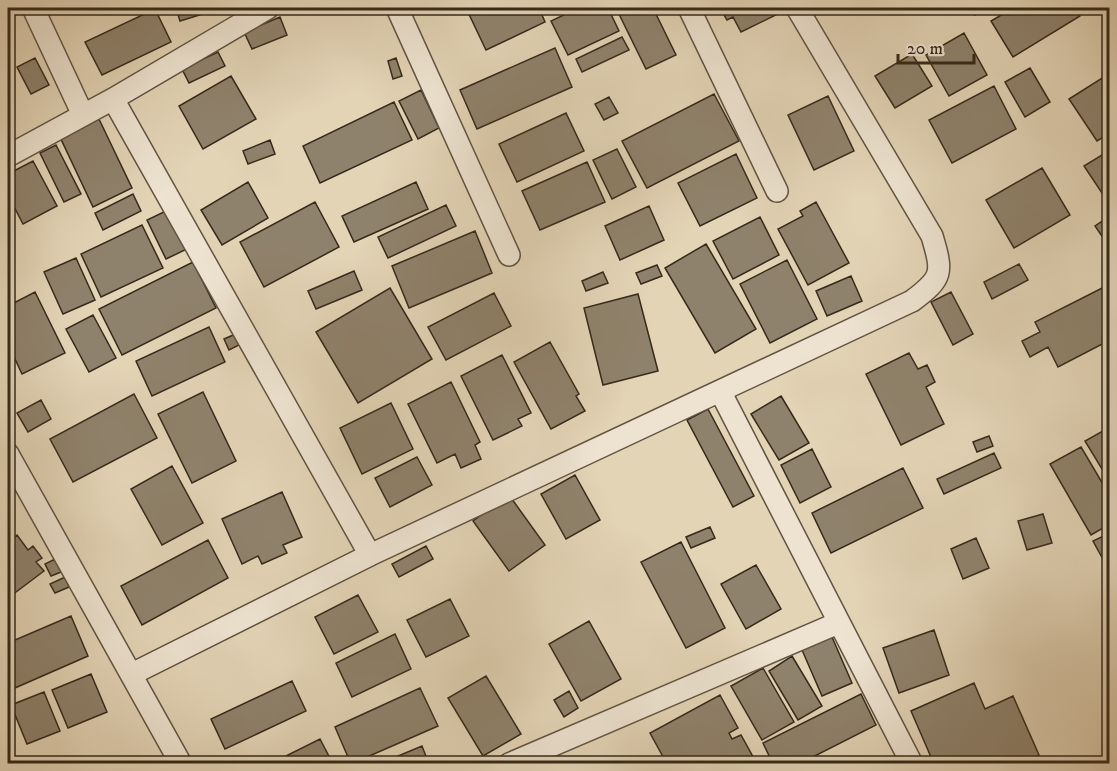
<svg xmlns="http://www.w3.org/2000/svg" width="1117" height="771" viewBox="0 0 1117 771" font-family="'IM FELL DW Pica',serif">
  <rect width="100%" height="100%" fill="#e3d4b6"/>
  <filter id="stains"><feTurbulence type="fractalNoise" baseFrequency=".00333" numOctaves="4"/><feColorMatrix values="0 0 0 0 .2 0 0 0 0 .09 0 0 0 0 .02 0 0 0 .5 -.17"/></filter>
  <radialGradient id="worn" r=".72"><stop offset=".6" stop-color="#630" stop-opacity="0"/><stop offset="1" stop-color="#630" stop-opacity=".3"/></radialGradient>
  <!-- building -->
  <path fill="#8f826c" stroke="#352a1b" stroke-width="1.5" d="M176 8H207L209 12 180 21Z
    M466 8H539L545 22 486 50Z
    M578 8H608L619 31 568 55 551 21Z
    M616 8H653L676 55 646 69Z
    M720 8H780L782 12 741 32 733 17 727 20Z
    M971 8H987L975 15Z
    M1013 8H1075L1080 16 1013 57 991 21Z
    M155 9 171 42 102 75 85 42Z
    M280 17 287 35 252 49 244 32Z
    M964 33 987 75 949 96 926 55Z
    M622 37 629 50 582 72 576 59Z
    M8 40 14 54 8 57Z
    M555 48 572 87 477 129 460 90Z
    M218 52 225 66 189 83 182 69Z
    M912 54 932 86 895 108 875 76Z
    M35 58 49 85 31 94 17 67Z
    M396 58 402 76 393 79 388 61Z
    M1030 68 1050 102 1025 117 1005 82Z
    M1110 73V133L1097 141 1069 99Z
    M231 76 256 119 203 149 179 106Z
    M994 86 1016 129 952 163 929 120Z
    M421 90 439 128 418 139 399 101Z
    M714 94 739 141 647 188 622 141Z
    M828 96 854 151 814 170 788 115Z
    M609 97 618 113 604 120 595 104Z
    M394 102 412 140 320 183 303 146Z
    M566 113 584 151 517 182 499 144Z
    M98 117 132 188 93 207 59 135Z
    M270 140 275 154 248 164 243 151Z
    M56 145 81 194 64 202 40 153Z
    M617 149 636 187 612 199 593 160Z
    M1110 150V201L1108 202 1084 166Z
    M736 154 757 198 700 226 678 183Z
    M33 161 57 206 23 224 8 195V174Z
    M587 162 605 202 540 230 522 191Z
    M1042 168 1070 215 1014 248 986 200Z
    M248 182 268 218 222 245 201 210Z
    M416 182 428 209 354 242 342 216Z
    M133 194 141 211 103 230 95 213Z
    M315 202 339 247 264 287 240 242Z
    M816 202 849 263 808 285 778 229 803 216 800 211Z
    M446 205 456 226 388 258 378 237Z
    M649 206 664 240 620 260 605 226Z
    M170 209 189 248 166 259 147 220Z
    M1110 216V248L1095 226Z
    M760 217 779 255 733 279 713 241Z
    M142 225 163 268 101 297 81 254Z
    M475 231 492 273 409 308 392 266Z
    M706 244 756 329 715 353 665 268Z
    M76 258 95 300 63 314 44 272Z
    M787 260 817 319 770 343 740 284Z
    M193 262 216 308 122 355 99 309Z
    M1019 264 1028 280 992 299 984 282Z
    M657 265 662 276 641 284 636 273Z
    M354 271 362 290 316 309 308 291Z
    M603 272 608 283 586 291 582 281Z
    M851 276 862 301 827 316 816 291Z
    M1110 284V340L1058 367 1048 347 1030 357 1022 341 1040 332 1035 322Z
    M390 288 432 359 358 403 316 332Z
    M35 292 65 353 22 374 8 344V306Z
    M951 292 973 334 953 345 931 302Z
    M494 293 511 326 446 360 428 327Z
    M638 294 658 371 603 385 584 308Z
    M93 315 116 358 89 372 66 329Z
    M209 327 225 362 152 396 136 361Z
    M238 333 243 343 229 350 224 339Z
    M550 342 579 394 576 396 585 411 551 429 514 362Z
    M909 353 918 369 927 365 935 382 926 387 944 424 901 445 866 374Z
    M502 355 531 413 518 419 522 426 493 440 461 376Z
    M451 382 480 442 475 445 481 459 461 468 455 454 437 463 408 404Z
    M203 392 236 461 192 483 158 414Z
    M134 394 157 438 73 482 50 439Z
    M781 396 809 443 779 460 751 414Z
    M41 400 51 419 28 432 17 413Z
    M391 403 413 449 362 474 340 428Z
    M708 409 754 496 733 507 687 420Z
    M1110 427V465L1102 469 1085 441Z
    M989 436 993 446 977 452 973 442Z
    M1081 447 1110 496V524L1091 535 1050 464Z
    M812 449 831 487 800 503 781 465Z
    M994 453 1001 468 944 494 937 479Z
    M417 457 432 485 390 507 375 478Z
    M172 466 203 523 162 545 131 489Z
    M903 468 923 508 831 553 812 513Z
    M575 475 600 520 566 539 541 494Z
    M282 492 302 537 283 545 287 553 262 564 258 556 242 564 222 519Z
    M509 495 545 545 509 571 473 521Z
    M1043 514 1052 543 1027 550 1018 521Z
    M710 527 715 538 691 548 686 537Z
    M1110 533V572L1093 541Z
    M17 535 28 550 33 546 42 558 36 562 44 571 8 598V543Z
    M976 538 989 568 963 579 951 549Z
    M208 540 228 578 142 625 121 586Z
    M681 542 725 628 686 648 641 562Z
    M426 546 433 559 399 577 392 564Z
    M55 559 61 572 51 576 45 564Z
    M756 565 781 609 746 629 721 584Z
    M65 577 69 587 55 593 50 584Z
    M358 595 378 632 334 654 315 617Z
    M450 599 469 636 426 657 407 620Z
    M71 616 88 656 8 691V643Z
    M589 621 621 679 581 701 549 644Z
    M934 630 949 675 899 693 883 648Z
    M395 634 411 669 352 697 336 663Z
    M832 637 852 683 822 696 802 650Z
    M792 656 822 706 798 720 769 671Z
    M763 668 794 722 762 740 731 686Z
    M91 674 107 712 68 728 52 690Z
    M486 676 521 734 483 756 448 698Z
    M292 681 306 711 225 749 211 719Z
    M974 683 985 709 1013 696 1039 755 1020 764H934L911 711Z
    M420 688 438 726 351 764 335 727Z
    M569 691 578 708 564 717 554 700Z
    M44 692 60 731 27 744 11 705Z
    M861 694 876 725 799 764H773L763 743Z
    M720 695 738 728 729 733 732 739 741 735 757 764H667L650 733Z
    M320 739 333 764H270Z
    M422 746 429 764H379Z"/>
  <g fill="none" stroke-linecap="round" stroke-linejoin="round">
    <defs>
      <path id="street" d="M33 8 83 115
        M397 8 509 255
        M689 8 777 191
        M113 99 370 555
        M8 156 113 99 268 8
        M720 391 912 764
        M8 454 181 764
        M132 674 370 555 912 301C943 278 943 273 932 236L797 8
        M509 764 838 623"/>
    </defs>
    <!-- street casing -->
    <use href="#street" stroke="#605442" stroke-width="24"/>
    <!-- street -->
    <use href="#street" stroke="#ede3d0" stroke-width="21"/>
  </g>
  <!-- margin -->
  <rect width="1117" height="771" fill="none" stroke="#e3d4b6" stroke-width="30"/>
  <rect x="9" y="9" width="1099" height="753" fill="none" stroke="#352a1b" stroke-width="3"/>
  <rect x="15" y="15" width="1087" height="741" fill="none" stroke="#352a1b" stroke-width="1.5"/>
  <!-- scale -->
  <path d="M898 54v9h76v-9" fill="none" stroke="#352a1b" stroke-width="3"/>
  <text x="907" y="54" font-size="18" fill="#352a1b" stroke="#ede3d0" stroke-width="4.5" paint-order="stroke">20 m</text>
  <rect width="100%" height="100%" filter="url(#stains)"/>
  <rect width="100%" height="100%" fill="url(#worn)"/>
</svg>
